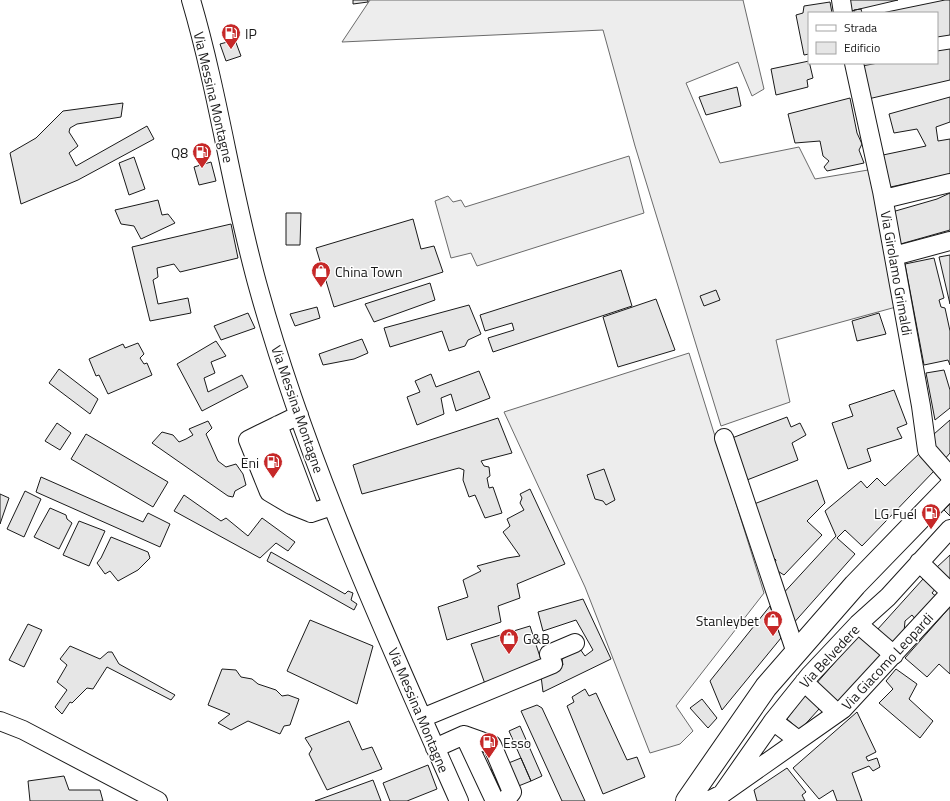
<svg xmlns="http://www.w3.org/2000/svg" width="950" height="801" viewBox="0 0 950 801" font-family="'Titillium Web',sans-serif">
  <rect width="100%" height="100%" fill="#fff"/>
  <!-- built -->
  <path fill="#ededed" stroke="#6a6a6a" d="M370 0H743L764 89 752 96 738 62 686 83 720 163 799 147 815 179 874 169 896 307 776 340 790 402 721 426 635 146 603 30 342 42Z
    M629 156 644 213 477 266 471 253 451 258 435 201 448 196 453 202 461 200 465 207Z
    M689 353 764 593 676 706 693 731 680 744 650 753 585 587 504 412Z"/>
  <!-- building -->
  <path fill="#e6e6e6" stroke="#1a1a1a" d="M353 0H368V2L353 4Z
    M849 0H898L851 11Z
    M945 0H950V35L937 37V13H882Z
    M830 2 832 13H809V54L804 55 796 15 803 13 804 6Z
    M861 9 862 13H854V10Z
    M235 40 241 56 226 61 220 44Z
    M950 49V80L868 99 862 66 878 63H937V51Z
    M809 61 813 78 807 80 808 87 776 95 771 69Z
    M737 87 741 106 706 115 699 97Z
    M950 97V122L936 127 938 141 950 139V174L886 188 883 155 926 146 917 129 894 133 889 114Z
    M850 98 857 133 862 144 859 150 864 163 827 171 824 167 829 161 823 156 820 141 795 143 788 114Z
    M123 103 121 117 77 124 70 128 69 132 78 146 69 153 76 166 147 126 154 139 78 180 21 204 10 153 36 138 63 111Z
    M134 157 145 189 129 195 119 163Z
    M211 162 216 181 199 185 194 167Z
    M950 193V230L897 245 892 212 937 199Z
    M158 200 162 215 168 214 175 223 141 239 134 226 121 224 115 210Z
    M286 213H301L300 245H286Z
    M413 219 421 249 434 246 443 272 334 307 316 248Z
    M231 224 238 258 180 272 174 264 157 268 158 277 153 280 158 304 188 298 191 313 150 321 132 247Z
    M950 255V304L939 257Z
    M934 258 944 298 939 300 941 307 945 308 950 331V365L948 360 924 365 905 264Z
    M621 270 632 306 493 352 488 338 514 330 512 323 485 331 480 315Z
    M430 283 435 300 374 322 365 304Z
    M716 290 720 300 704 306 700 296Z
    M656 299 675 350 618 367 603 317Z
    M469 305 481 334 468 340 465 346 449 351 442 331 390 347 384 328Z
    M317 307 320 318 295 326 290 314Z
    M248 313 255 328 221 340 214 326Z
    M879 313 886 334 857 341 852 321Z
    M362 339 368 353 354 359 323 365 319 354Z
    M216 341 226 356 211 362 215 373 204 378 208 392 242 375 248 387 202 411 177 364Z
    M138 343 144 354 140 358 144 364 147 363 152 375 108 394 99 375 96 376 89 359 123 344 125 348Z
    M59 369 98 399 90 414 49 383Z
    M944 370 950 390V408L935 420 926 373Z
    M479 371 490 398 456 411 451 394 441 398 444 414 417 425 407 397 420 392 415 381 431 374 436 387Z
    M894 390 907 424 897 428 902 438 867 449 871 461 848 469 832 423 853 416 849 405Z
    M787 417 791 427 800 423 806 435 792 443 798 460 747 480 732 438Z
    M498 418 512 453 481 461 484 466 489 467 490 476 487 478 489 488 493 487 502 513 485 518 475 495 469 497 463 480 464 470 459 468 362 494 353 465Z
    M950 420V453L944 460 933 449 934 434Z
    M208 421 212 428 206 434 218 461 226 467 236 464 243 474 246 485 235 491 233 497 228 496 152 443 162 432 173 435 179 442 186 439 193 435 189 429Z
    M57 423 71 433 60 450 45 441Z
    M86 434 168 482 153 507 71 459Z
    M920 453 935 470 862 546 845 530 837 538 855 554 791 626 779 598 836 536 825 511 861 481 867 488 877 478 885 486Z
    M604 469 615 500 606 505 603 501 595 499 587 475Z
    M41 477 143 522 148 513 170 524 160 547 36 492Z
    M817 480 825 503 807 521 822 535 784 575 773 568 776 560 769 553 754 504Z
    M530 489 565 564 517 584 520 598 498 606 501 622 447 640 438 607 468 597 463 580 481 571 477 566 507 558 520 556 503 532 510 526 507 519 524 510 520 503 522 498 520 494Z
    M25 491 41 499 24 537 7 529Z
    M0 494 9 498 0 524Z
    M184 495 221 521 226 518 248 536 262 518 295 542 288 551 276 543 260 558 174 511Z
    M950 504V516L944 510Z
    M50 508 66 515 67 519 72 523 59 549 34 537Z
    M79 521 105 531 89 566 63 555Z
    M111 537 148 552 150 558 138 570 118 581 110 571 105 574 97 563 101 558Z
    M271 552 345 594 348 591 353 593 351 600 357 604 354 610 267 561Z
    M950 555V585L936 568Z
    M923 579 936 588 932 593 938 598 916 620 912 615 905 621 904 632 892 645 877 630Z
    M583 599 611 659 543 692 541 676 563 665 562 659 580 649 585 656 593 650 576 620 543 631 538 612Z
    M770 606 781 638 722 710 710 681Z
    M950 607V674L939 664 927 677 905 658Z
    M310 620 373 646 357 704 287 671Z
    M28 624 42 630 24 667 9 660Z
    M530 626 542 663 485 684 471 644Z
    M858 636 883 657 835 707 815 685Z
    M70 646 100 659 108 652H112L119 664 175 695 171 700 107 667 93 689 87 688 72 703 70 702 62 714 55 707 67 690 57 682 67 665 60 659Z
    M222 669 236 670 241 677 252 679 258 684 276 690 282 696 288 695 299 699 290 725 284 726 280 734 248 721 231 730 218 723 230 714 208 705Z
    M896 669 917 684 909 699 933 721 920 738 879 703 893 689 886 681Z
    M585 689 589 696 596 693 627 760 637 757 645 777 603 794 567 706 574 702 572 697Z
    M805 695 819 709 800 730 787 719Z
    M702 699 717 718 708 728 690 708Z
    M537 705 542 708 585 801H562L521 711Z
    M857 712 876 752 866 757 868 761 877 758 880 767 873 771 869 766 852 773 862 801H837L833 790 819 799 793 768Z
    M349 721 362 750 372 747 382 769 327 790 309 754 312 749 305 738Z
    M520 726 542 776 531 781 509 731Z
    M521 758 531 781 501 793 491 770Z
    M428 765 437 789 407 801H390L383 783Z
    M787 768 806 792 802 795 805 801H757L754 790Z
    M64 776 69 790H100L103 801H30L28 781Z
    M373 780 381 801H315Z"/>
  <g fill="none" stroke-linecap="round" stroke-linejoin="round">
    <defs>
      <path id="minor" d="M191 0C219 95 232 195 259 290 308 466 385 634 459 801
        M841 0 843 13
        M854 63 882 191 921 406 927 450 950 476
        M884 199 950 183
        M894 256 950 241
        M299 415 262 433 291 505 311 513 332 506
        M278 425 311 513
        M262 433 248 440 269 492 291 505
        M724 438 796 653
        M919 562 950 592
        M858 624 894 655
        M804 682 837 713
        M422 718 553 664 549 654 575 643
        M0 721 23 730 158 801
        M773 721 798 740
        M464 735 495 801
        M435 748 464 735 492 745 512 792 505 801
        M691 794 708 801 722 794 843 709 950 593
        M722 794 773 721 810 675 858 624 888 597 950 529"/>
      <path id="major" d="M687 801 766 687 855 585 950 487"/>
    </defs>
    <!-- minor casing -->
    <use href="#minor" stroke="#1a1a1a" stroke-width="20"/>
    <!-- major casing -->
    <use href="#major" stroke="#1a1a1a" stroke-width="24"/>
    <!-- minor -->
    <use href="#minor" stroke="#fff" stroke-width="18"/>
    <!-- major -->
    <use href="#major" stroke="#fff" stroke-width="22"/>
  </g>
  <!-- icons -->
  <defs>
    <symbol id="fuel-pin" viewBox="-11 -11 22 30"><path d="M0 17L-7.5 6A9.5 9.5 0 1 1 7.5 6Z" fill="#c62828" stroke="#fff"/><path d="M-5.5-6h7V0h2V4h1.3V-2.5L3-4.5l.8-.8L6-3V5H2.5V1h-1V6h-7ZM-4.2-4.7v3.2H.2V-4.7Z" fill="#fff"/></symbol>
    <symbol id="shop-pin" viewBox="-11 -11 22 30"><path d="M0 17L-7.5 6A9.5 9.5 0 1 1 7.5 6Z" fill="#c62828" stroke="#fff"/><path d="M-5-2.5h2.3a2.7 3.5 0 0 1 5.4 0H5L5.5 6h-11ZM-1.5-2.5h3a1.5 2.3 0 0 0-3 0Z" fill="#fff"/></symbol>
  </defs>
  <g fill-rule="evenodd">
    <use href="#fuel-pin" x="220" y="22" width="22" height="30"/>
    <use href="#fuel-pin" x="191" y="141" width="22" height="30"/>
    <use href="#shop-pin" x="310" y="260" width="22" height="30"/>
    <use href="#fuel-pin" x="262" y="451" width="22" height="30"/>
    <use href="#fuel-pin" x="920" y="502" width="22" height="30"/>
    <use href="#shop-pin" x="762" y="609" width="22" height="30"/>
    <use href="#shop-pin" x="498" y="627" width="22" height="30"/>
    <use href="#fuel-pin" x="478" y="731" width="22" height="30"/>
  </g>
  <g text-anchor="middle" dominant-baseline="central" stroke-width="3" stroke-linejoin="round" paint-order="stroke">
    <!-- poi labels -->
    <g font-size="14" fill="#1a1a1a" stroke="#fff" text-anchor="start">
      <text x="245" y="33">IP</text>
      <text x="188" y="152" text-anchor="end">Q8</text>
      <text x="335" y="271">China Town</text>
      <text x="259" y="462" text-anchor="end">Eni</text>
      <text x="917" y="513" text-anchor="end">LG Fuel</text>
      <text x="759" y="620" text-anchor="end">Stanleybet</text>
      <text x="523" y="638">G&amp;B</text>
      <text x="503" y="742">Esso</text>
    </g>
    <!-- street labels -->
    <g font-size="14" fill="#1a1a1a" stroke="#fff">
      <text transform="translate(214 97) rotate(77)">Via Messina Montagne</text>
      <text transform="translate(897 273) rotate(80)">Via Girolamo Grimaldi</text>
      <text transform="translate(298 409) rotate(71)">Via Messina Montagne</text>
      <text transform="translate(829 656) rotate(-47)">Via Belvedere</text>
      <text transform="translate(887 661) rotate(-47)">Via Giacomo Leopardi</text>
      <text transform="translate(419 710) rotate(67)">Via Messina Montagne</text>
    </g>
  </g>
  <!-- legend -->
  <rect x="808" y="12" width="130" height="52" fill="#ffffff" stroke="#a3a3a3"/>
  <rect x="816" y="25" width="20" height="6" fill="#ffffff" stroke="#a3a3a3"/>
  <text x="844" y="32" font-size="12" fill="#1a1a1a">Strada</text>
  <rect x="816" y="42" width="20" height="12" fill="#e6e6e6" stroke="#a3a3a3"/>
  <text x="844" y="52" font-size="12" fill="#1a1a1a">Edificio</text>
</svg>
